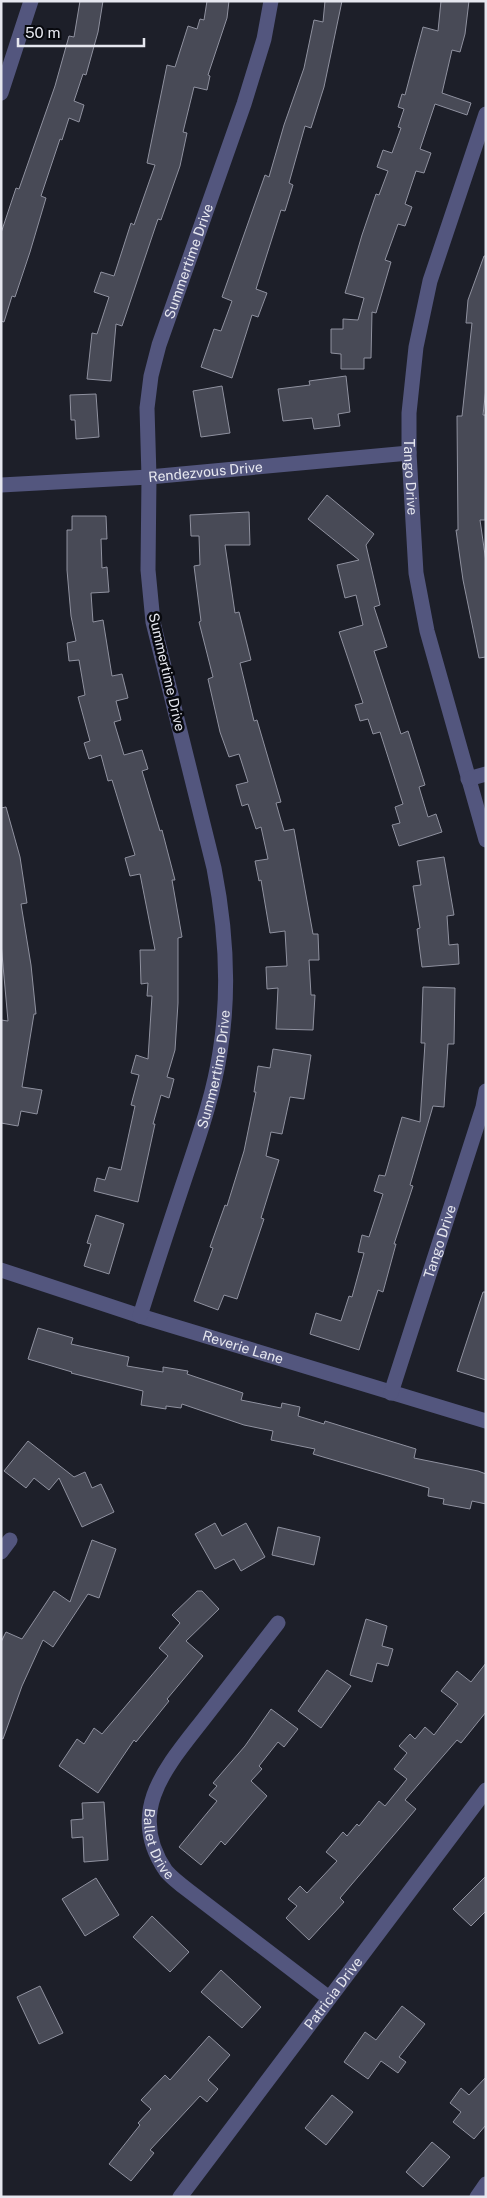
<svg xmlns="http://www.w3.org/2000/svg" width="487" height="2198" viewBox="0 0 487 2198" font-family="'Public Sans',sans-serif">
  <rect width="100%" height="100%" fill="#1d1f29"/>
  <!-- building -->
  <path fill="#484a56" stroke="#8f919f" d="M80 1H103L98 32 86 75 83 74 74 101 84 105 79 122 69 118 62 140 60 139 41 196 46 198 30 252 15 297 12 296 4 322 1 321V233L16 188 19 189 55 86 69 36 74 37Z
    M207 1H229L227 18 208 75 210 76 207 90 194 87 183 132 187 133 180 166 161 220 158 219 122 326 116 324 111 381 87 379 92 333 97 334 109 297 94 292 101 272 114 276 131 223 134 225 155 165 147 163 167 65 175 67 188 26 197 29 200 19 204 20Z
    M325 1H342L324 87 311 128 305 126 289 183 293 185 285 211 281 210 256 289 267 293 258 317 252 315 232 378 201 367 214 329 221 331 232 301 222 297 265 175 269 177 284 125 304 68 314 20 323 22Z
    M441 1H469L465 34 460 52 452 50 442 93 471 103 467 115 435 104 420 149 431 153 424 173 416 171 405 204 412 207 405 226 398 224 385 260 391 262 376 313 372 312 371 358H364V369H341V354L331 353V329H343V319L358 320 364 298 345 293 362 235 376 194 379 195 388 171 377 167 383 150 392 153 401 128 398 127 404 109 398 107 402 94 405 95 423 27 438 31Z
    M484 256H486V388L483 415H486L485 520H480L486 562V657L479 658 463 580 456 530H458L457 416H462L472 323H466L468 300Z
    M346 376 350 412 338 414 340 426 314 429 312 418 283 421 278 389 310 385 309 381Z
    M222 386 230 433 201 437 193 391Z
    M96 394 99 437 76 439 75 420H71L70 395Z
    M327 495 374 534 366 545 380 605 374 607 387 647 374 651 401 734 408 731 425 785 419 787 428 817 436 814 442 832 399 846 392 825 400 823 395 807 403 804 380 732 373 734 368 719 360 721 355 705 363 703 339 632 363 625 356 595 345 598 337 565 359 560 308 519Z
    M249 512 250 545H225L235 613 239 612 251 660 240 663 254 721 257 720 281 802 276 803 284 831 294 829 313 934H318L319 960H309L311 995H315L313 1030 276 1029 278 988 267 989 266 967 287 966 285 931 270 933 261 880 259 881 255 861 268 859 261 827 256 829 248 804 242 806 236 785 248 782 239 754 229 757 220 732 208 679 213 677 199 622 201 621 194 566 200 565 199 536H191L190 515Z
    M72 516H106L107 539H101L102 568 107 567 109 592 91 593 93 622 103 620 112 676 122 674 128 698 116 701 121 720 114 722 124 755 142 750 148 769 142 771 160 831 162 830 175 880H172L182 937 178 938V1003L175 1050 167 1077 174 1079 169 1098 161 1095 153 1124H155L138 1202 94 1191 97 1178 105 1180 109 1167 121 1170 135 1106 131 1105 139 1075 131 1073 136 1055 148 1059 152 996H147L148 983 141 984 140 950H155L140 874 130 876 125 858 135 855 112 780 108 781 101 755 89 759 84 743 90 741 78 697 85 695 79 660 69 661 67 643 76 641 71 616 67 570V530H72Z
    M6 807 20 857 27 903 21 904 31 965 36 1014H34L22 1087 42 1090 37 1114 21 1111 18 1126 1 1123V1020L8 1021 1 943V808Z
    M444 857 454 915 447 916 449 945 458 944 459 964 422 967 417 929 420 928 413 886 421 885 417 861Z
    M423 987 455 988 454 1044H448L444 1107 433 1106 410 1185 413 1186 394 1244H396L383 1292 378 1290 359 1350 310 1334 316 1313 341 1321 349 1296 352 1297 364 1253 358 1252 362 1235 369 1237 383 1194 374 1191 379 1175 385 1176 402 1117 420 1122 425 1043H421Z
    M273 1049 311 1055 304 1099 290 1097 282 1134 271 1132 266 1156 279 1160 261 1218 264 1219 237 1299 224 1295 218 1310 194 1301 213 1248 210 1247 225 1205 227 1206 244 1151 256 1092H254L258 1066 270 1068Z
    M96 1215 124 1224 109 1274 84 1266 91 1244 87 1243Z
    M483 1292H486V1380L457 1371Z
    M38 1328 73 1338 71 1344 129 1357 127 1366 163 1372V1367L188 1371 187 1374 243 1393 241 1400 281 1408 282 1403 300 1407 298 1416 324 1424 325 1421 416 1449 414 1458 478 1471 486 1474V1504L472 1501 470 1509 443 1504 444 1499 428 1496 429 1488 313 1454 315 1449 271 1440 273 1431 244 1425 182 1404 181 1408 166 1406V1409L141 1405 143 1391 71 1373 72 1372 28 1359Z
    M28 1441 74 1477 85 1472 92 1488 101 1484 114 1512 82 1527 59 1478 49 1490 34 1478 26 1488 4 1471Z
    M215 1523 222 1536 246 1523 265 1557 241 1571 234 1559 215 1569 195 1534Z
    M278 1527 320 1537 314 1565 272 1555Z
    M92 1540 116 1549 99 1598 88 1594 53 1647 43 1640 22 1686 3 1739 1 1738V1642L6 1632 22 1639 54 1591 70 1602Z
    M197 1591H202L219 1609 186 1641 203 1656 167 1699 169 1701 136 1742 134 1740 98 1793 59 1766 77 1739 84 1744 94 1728 102 1734 168 1656 159 1648 180 1623 172 1615Z
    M366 1619 387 1626 382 1646 393 1649 388 1666 377 1663 372 1682 350 1675Z
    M486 1663V1712L461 1743 457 1740 405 1800 416 1809 340 1898 344 1902 309 1940 286 1918 297 1906 288 1899 300 1886 307 1893 337 1861 326 1852 343 1832 347 1836 357 1824 359 1826 379 1801 385 1806 407 1779 394 1769 407 1753 399 1746 410 1734 415 1739 425 1727 434 1735 458 1704 441 1691 457 1671 471 1682Z
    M327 1670 351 1686 321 1728 298 1711Z
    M271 1709 298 1729 284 1747 278 1742 259 1766 262 1769 251 1781 267 1796 225 1845 221 1841 201 1865 179 1847 217 1801 209 1795 217 1786 213 1783 245 1746Z
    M104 1802 108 1860 84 1862 83 1837 72 1838 71 1820 83 1819 82 1803Z
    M486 1876V1911L471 1926 453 1909Z
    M96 1878 119 1915 85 1936 62 1899Z
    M152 1916 189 1952 170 1972 133 1937Z
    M221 1970 261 2007 242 2028 201 1992Z
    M40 1986 63 2033 39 2044 17 1997Z
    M402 2006 425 2024 399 2057 406 2062 398 2073 381 2061 368 2079 344 2062 365 2032 376 2040Z
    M209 2036 230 2055 208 2080 218 2089 207 2102 200 2096 150 2150 154 2153 131 2181 109 2164 140 2125 138 2123 151 2109 141 2100 165 2075 170 2080Z
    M486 2077V2125L474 2139 453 2122 461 2112 450 2103 461 2088 469 2095Z
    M332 2095 353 2112 326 2145 305 2128Z
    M432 2142 450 2157 423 2187 406 2172Z"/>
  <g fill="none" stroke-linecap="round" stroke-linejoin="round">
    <!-- street -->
    <g stroke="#53567e" stroke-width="15">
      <path d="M1 93 31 1"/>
      <path id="s1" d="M486 114 430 281 416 347 409 413V453L416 573 427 631 486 840"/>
      <path id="s2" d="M1 485 149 477 409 453"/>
      <path d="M468 779 486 774"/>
      <path id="s3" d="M1 1270 140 1316 486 1421"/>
      <path id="s4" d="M140 1316C155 1268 171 1220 187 1172 200 1133 214 1093 220 1052 230 991 226 929 214 868L153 622 148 570 149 477 147 408 151 376 159 345 244 104 264 39 271 1"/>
      <path id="s5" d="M391 1393 483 1107 486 1091"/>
      <path d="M1 1552 10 1540"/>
      <path id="s6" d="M278 1623C254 1654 230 1685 206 1716 169 1764 124 1810 166 1871 172 1878 181 1885 189 1891L329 1998"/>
      <path id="s7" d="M180 2197 486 1790"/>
      <path d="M477 2197 486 2184"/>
    </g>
  </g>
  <g text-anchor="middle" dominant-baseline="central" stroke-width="5" stroke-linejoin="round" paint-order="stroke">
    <!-- street labels -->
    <g font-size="14" fill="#e6e7ef" stroke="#08090e">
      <text stroke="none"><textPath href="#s4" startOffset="1082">Summertime Drive</textPath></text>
      <text stroke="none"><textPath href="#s2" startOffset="205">Rendezvous Drive</textPath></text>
      <text stroke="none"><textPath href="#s1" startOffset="374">Tango Drive</textPath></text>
      <text transform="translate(167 672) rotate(77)">Summertime Drive</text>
      <text stroke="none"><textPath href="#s4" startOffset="258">Summertime Drive</textPath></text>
      <text stroke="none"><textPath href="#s5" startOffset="159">Tango Drive</textPath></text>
      <text stroke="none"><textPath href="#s3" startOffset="254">Reverie Lane</textPath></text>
      <text stroke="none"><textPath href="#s6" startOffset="264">Ballet Drive</textPath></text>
      <text stroke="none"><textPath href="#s7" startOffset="255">Patricia Drive</textPath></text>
    </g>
  </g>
  <!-- border -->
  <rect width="487" height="2198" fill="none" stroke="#e6e7ef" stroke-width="5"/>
  <!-- scale -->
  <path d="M18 38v8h126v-8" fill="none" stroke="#e6e7ef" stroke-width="2.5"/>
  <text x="25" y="38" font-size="15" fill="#e6e7ef" stroke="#08090e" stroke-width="4" paint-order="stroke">50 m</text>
</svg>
